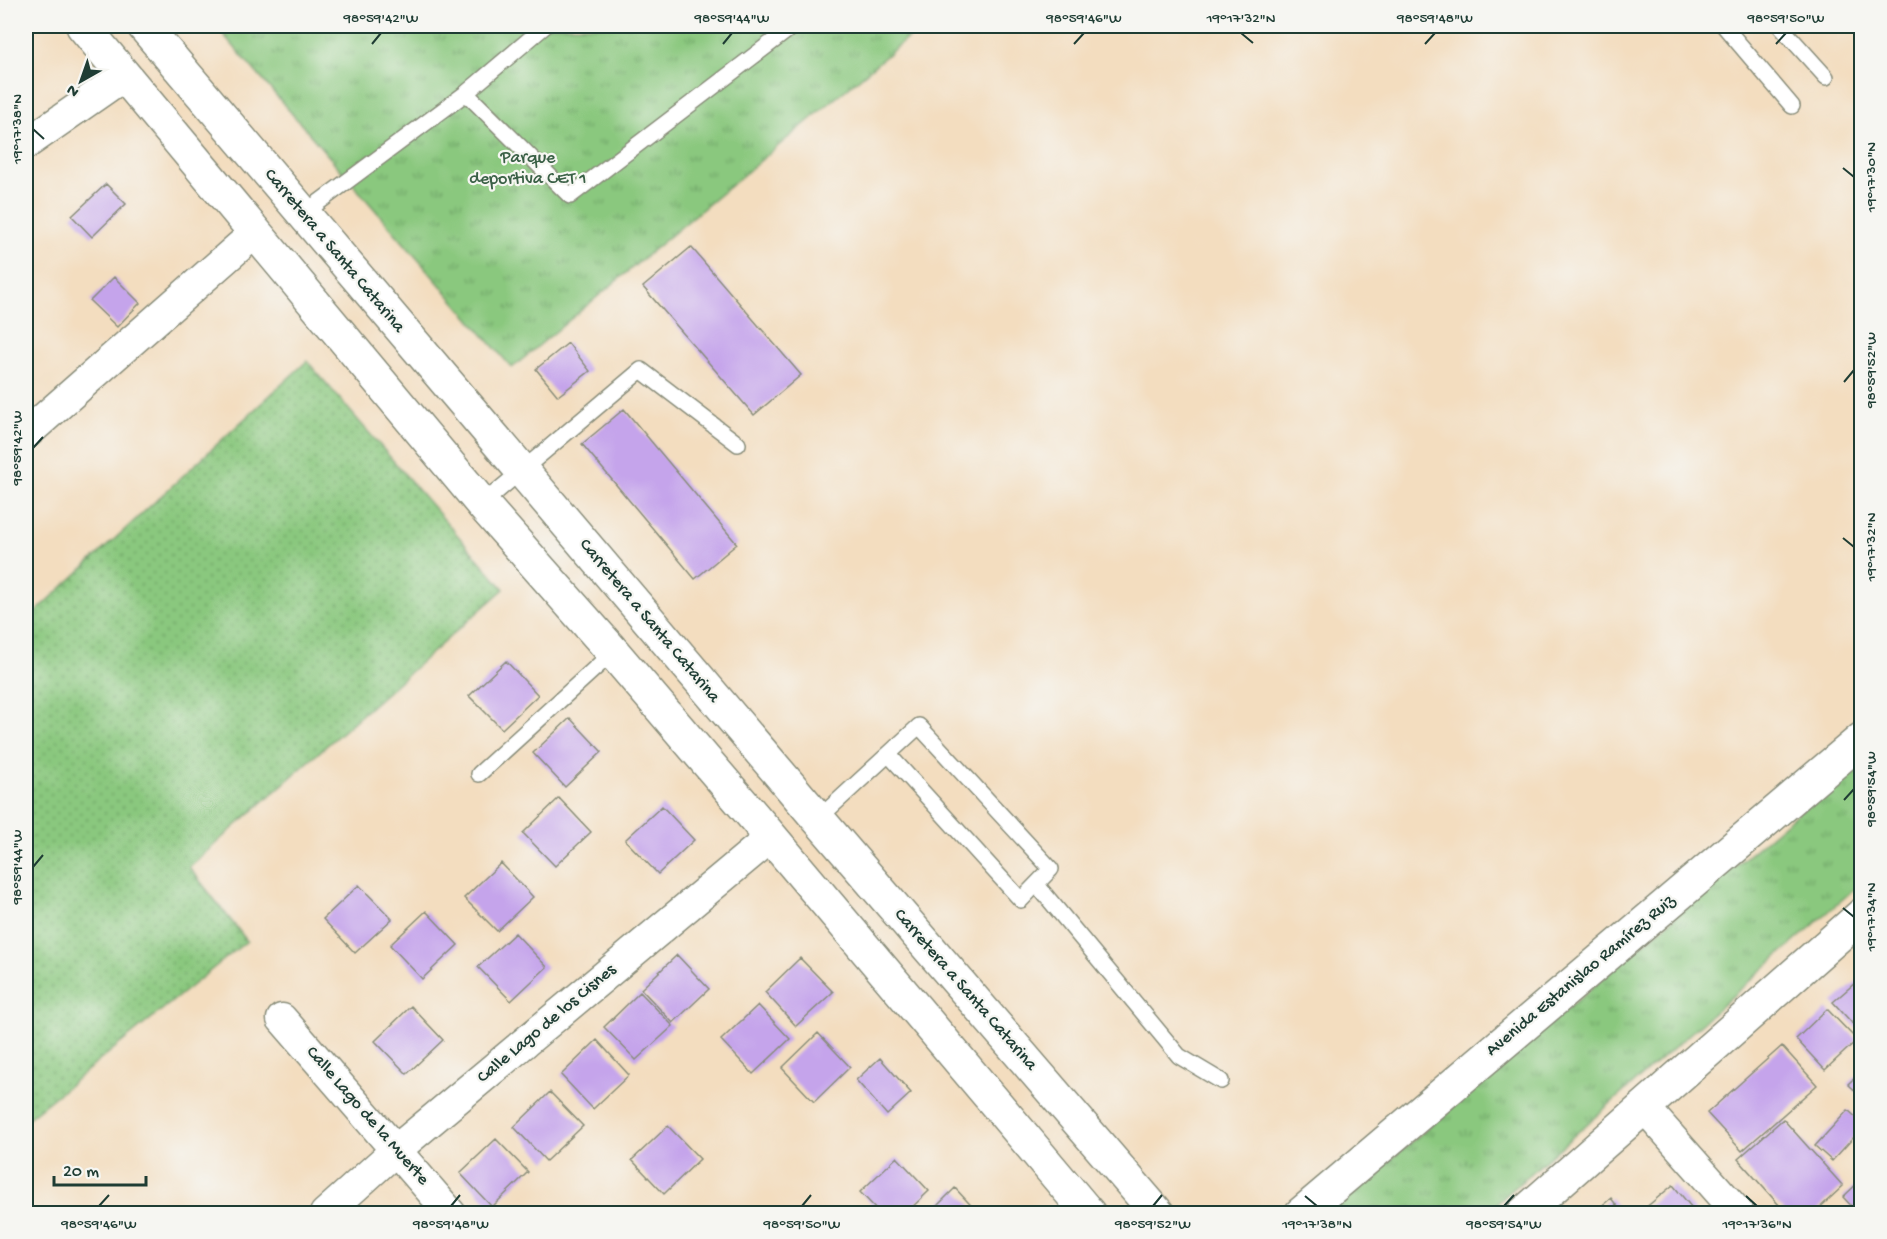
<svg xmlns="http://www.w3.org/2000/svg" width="1887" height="1239" viewBox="0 0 1887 1239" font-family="'Gochi Hand',sans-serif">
  <defs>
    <pattern id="grass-dots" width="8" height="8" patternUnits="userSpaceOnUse" patternTransform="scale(1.5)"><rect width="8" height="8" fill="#8ac87e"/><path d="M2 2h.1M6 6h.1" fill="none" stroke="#70a468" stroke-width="1.8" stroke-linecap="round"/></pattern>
    <pattern id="park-tufts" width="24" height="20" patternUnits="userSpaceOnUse" patternTransform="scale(1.5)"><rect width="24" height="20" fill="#8ac87e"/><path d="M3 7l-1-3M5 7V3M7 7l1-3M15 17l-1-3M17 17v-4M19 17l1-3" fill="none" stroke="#70a468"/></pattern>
  </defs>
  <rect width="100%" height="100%" fill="#f6f6f2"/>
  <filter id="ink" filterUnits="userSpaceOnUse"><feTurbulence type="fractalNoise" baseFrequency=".0167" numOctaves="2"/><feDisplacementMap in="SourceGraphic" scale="12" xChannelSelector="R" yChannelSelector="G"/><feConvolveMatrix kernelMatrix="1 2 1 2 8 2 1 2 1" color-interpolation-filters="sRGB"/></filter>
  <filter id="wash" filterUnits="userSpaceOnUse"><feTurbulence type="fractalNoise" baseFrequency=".008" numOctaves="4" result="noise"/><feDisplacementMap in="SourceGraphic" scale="24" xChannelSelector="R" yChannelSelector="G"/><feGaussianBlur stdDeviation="1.35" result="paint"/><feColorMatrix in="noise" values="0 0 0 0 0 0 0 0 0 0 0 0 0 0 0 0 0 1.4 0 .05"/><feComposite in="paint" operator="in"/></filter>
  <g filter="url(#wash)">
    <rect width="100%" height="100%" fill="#f3ddbf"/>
    <!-- grass -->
    <path fill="url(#grass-dots)" stroke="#548259" stroke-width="1.5" d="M307 361 504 589 189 867 247 941 26 1120V621Z"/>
    <!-- park -->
    <path fill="url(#park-tufts)" stroke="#548259" stroke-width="1.5" d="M216 26H922L512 368Z
      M1861 759V883L1486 1213 1327 1214Z"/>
    <g id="blocks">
      <!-- building -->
      <path fill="#c5a4eb" d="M106 184 126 204 92 237 72 216Z
        M691 247 801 375 754 415 643 287Z
        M114 277 140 303 117 327 90 301Z
        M568 343 590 371 558 396 536 369Z
        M624 409 737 544 695 579 582 444Z
        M506 661 538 695 502 729 469 696Z
        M570 718 602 752 565 787 533 753Z
        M559 798 591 832 555 866 523 833Z
        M662 806 694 840 658 874 625 840Z
        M501 863 533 897 497 931 464 898Z
        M359 885 392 919 355 953 323 919Z
        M426 911 458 945 422 979 390 945Z
        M515 933 547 967 511 1001 478 967Z
        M677 955 709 989 673 1023 641 989Z
        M800 958 833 992 796 1026 765 992Z
        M1862 977V1034L1833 1002Z
        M640 992 673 1026 636 1060 604 1027Z
        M758 1005 790 1039 753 1074 721 1040Z
        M411 1006 443 1040 407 1074 375 1041Z
        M1827 1009 1857 1040 1825 1070 1796 1039Z
        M818 1033 850 1067 814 1102 782 1068Z
        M597 1040 629 1075 593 1109 561 1075Z
        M1782 1046 1817 1085 1742 1151 1707 1113Z
        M880 1058 911 1093 887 1115 856 1080Z
        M1862 1071V1097L1848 1084Z
        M550 1092 583 1126 546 1161 514 1127Z
        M1848 1110 1862 1123V1142L1855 1136 1832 1161 1815 1146Z
        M1783 1119 1843 1186 1813 1214H1787L1738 1159Z
        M668 1126 700 1159 664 1194 632 1160Z
        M496 1139 528 1172 492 1207 460 1173Z
        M897 1157 929 1191 905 1214H881L860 1192Z
        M1862 1179V1207L1857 1212 1843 1197Z
        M1673 1185 1697 1214H1638Z
        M955 1188 979 1214H929Z
        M1611 1198 1623 1214H1592Z"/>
    </g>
  </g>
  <g filter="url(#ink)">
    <use href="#blocks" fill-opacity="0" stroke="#898d7a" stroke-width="1.5"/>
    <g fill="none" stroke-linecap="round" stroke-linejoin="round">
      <defs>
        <path id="service" d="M1724 26 1792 106
          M1780 26 1826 77
          M466 93 545 26
          M303 214 466 93 570 196 793 26
          M482 504 641 370 738 444
          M479 774 613 652
          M818 819 919 726 1051 869 1021 900 889 755
          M1037 885 1179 1056 1221 1081"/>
        <path id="minor" d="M26 144 125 75
          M26 434 256 232
          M282 1019 451 1214
          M1645 1108 1739 1214
          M325 1214 396 1150 771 837"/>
        <path id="secondary" d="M83 26 482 504 613 652 771 837 1089 1214
          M144 26 818 819 1158 1214
          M1301 1214 1862 739
          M1523 1214 1862 915"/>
      </defs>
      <!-- service casing -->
      <use href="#service" stroke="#898d7a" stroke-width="18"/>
      <!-- minor casing -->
      <use href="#minor" stroke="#898d7a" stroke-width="33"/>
      <!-- secondary casing -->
      <use href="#secondary" stroke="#898d7a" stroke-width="36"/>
      <!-- service -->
      <use href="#service" stroke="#fff" stroke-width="15"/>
      <!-- minor -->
      <use href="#minor" stroke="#fff" stroke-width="30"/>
      <!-- secondary -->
      <use href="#secondary" stroke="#fff" stroke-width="33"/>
    </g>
  </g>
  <!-- ticks -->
  <path fill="none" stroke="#1f3d34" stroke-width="2" d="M1241 33 1253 43M372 44 381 33M723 44 732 33M1074 44 1084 33M1425 44 1435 33M1776 44 1786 33M33 129 44 139M1843 168 1854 177M1844 382 1854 370M33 448 43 437M1843 538 1854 547M1844 800 1854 789M33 867 43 855M1843 908 1854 917M1305 1196 1317 1206M1746 1196 1757 1206M99 1206 109 1195M451 1206 460 1195M802 1206 811 1195M1153 1206 1162 1195M1504 1206 1514 1195"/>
  <g text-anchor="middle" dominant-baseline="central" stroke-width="4.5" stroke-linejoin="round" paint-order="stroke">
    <!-- park labels -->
    <g font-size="18" fill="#3a6046" stroke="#f6f6f2">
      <text x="528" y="158">Parque<tspan x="528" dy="21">deportiva CET 1</tspan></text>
    </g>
    <!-- street labels -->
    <g font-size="18" fill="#1f3d34" stroke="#f6f6f2">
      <text transform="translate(334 251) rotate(50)">Carretera a Santa Catarina</text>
      <text transform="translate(649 621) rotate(50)">Carretera a Santa Catarina</text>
      <text transform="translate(1581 976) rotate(-40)">Avenida Estanislao Ramírez Ruiz</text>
      <text transform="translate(965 990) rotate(49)">Carretera a Santa Catarina</text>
      <text transform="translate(547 1024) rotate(-40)">Calle Lago de los Cisnes</text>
      <text transform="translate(367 1116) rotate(49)">Calle Lago de la Muerte</text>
    </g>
  </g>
  <!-- margin -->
  <rect width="1887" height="1239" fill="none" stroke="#f6f6f2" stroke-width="66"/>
  <!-- north arrow -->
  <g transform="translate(81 81) rotate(220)" stroke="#f6f6f2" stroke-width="4.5" paint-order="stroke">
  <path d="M0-4.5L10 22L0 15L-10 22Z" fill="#1f3d34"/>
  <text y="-9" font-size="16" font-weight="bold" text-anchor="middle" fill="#1f3d34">N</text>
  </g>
  <!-- scale -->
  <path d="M54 1176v9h92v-9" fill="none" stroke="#1f3d34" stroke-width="3"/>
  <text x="63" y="1176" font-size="18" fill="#1f3d34" stroke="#f6f6f2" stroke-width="4.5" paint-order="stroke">20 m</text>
  <rect x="33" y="33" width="1821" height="1173" fill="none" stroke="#1f3d34" stroke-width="2"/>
  <g font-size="15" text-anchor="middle" fill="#1f3d34">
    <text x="381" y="22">98°59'42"W</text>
    <text x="732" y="22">98°59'44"W</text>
    <text x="1084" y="22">98°59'46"W</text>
    <text x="1241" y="22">19°17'32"N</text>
    <text x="1435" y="22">98°59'48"W</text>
    <text x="1786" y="22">98°59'50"W</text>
    <text transform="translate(16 129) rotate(-90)" y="5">19°17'38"N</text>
    <text transform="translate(1870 177) rotate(-90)" y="5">19°17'30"N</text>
    <text transform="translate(1870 370) rotate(-90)" y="5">98°59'52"W</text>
    <text transform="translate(16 448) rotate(-90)" y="5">98°59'42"W</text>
    <text transform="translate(1870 547) rotate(-90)" y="5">19°17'32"N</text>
    <text transform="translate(1870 789) rotate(-90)" y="5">98°59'54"W</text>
    <text transform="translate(16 867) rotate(-90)" y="5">98°59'44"W</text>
    <text transform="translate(1870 917) rotate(-90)" y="5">19°17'34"N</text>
    <text x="99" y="1228">98°59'46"W</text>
    <text x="451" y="1228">98°59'48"W</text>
    <text x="802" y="1228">98°59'50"W</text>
    <text x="1153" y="1228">98°59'52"W</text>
    <text x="1317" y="1228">19°17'38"N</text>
    <text x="1504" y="1228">98°59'54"W</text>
    <text x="1757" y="1228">19°17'36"N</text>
  </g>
</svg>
